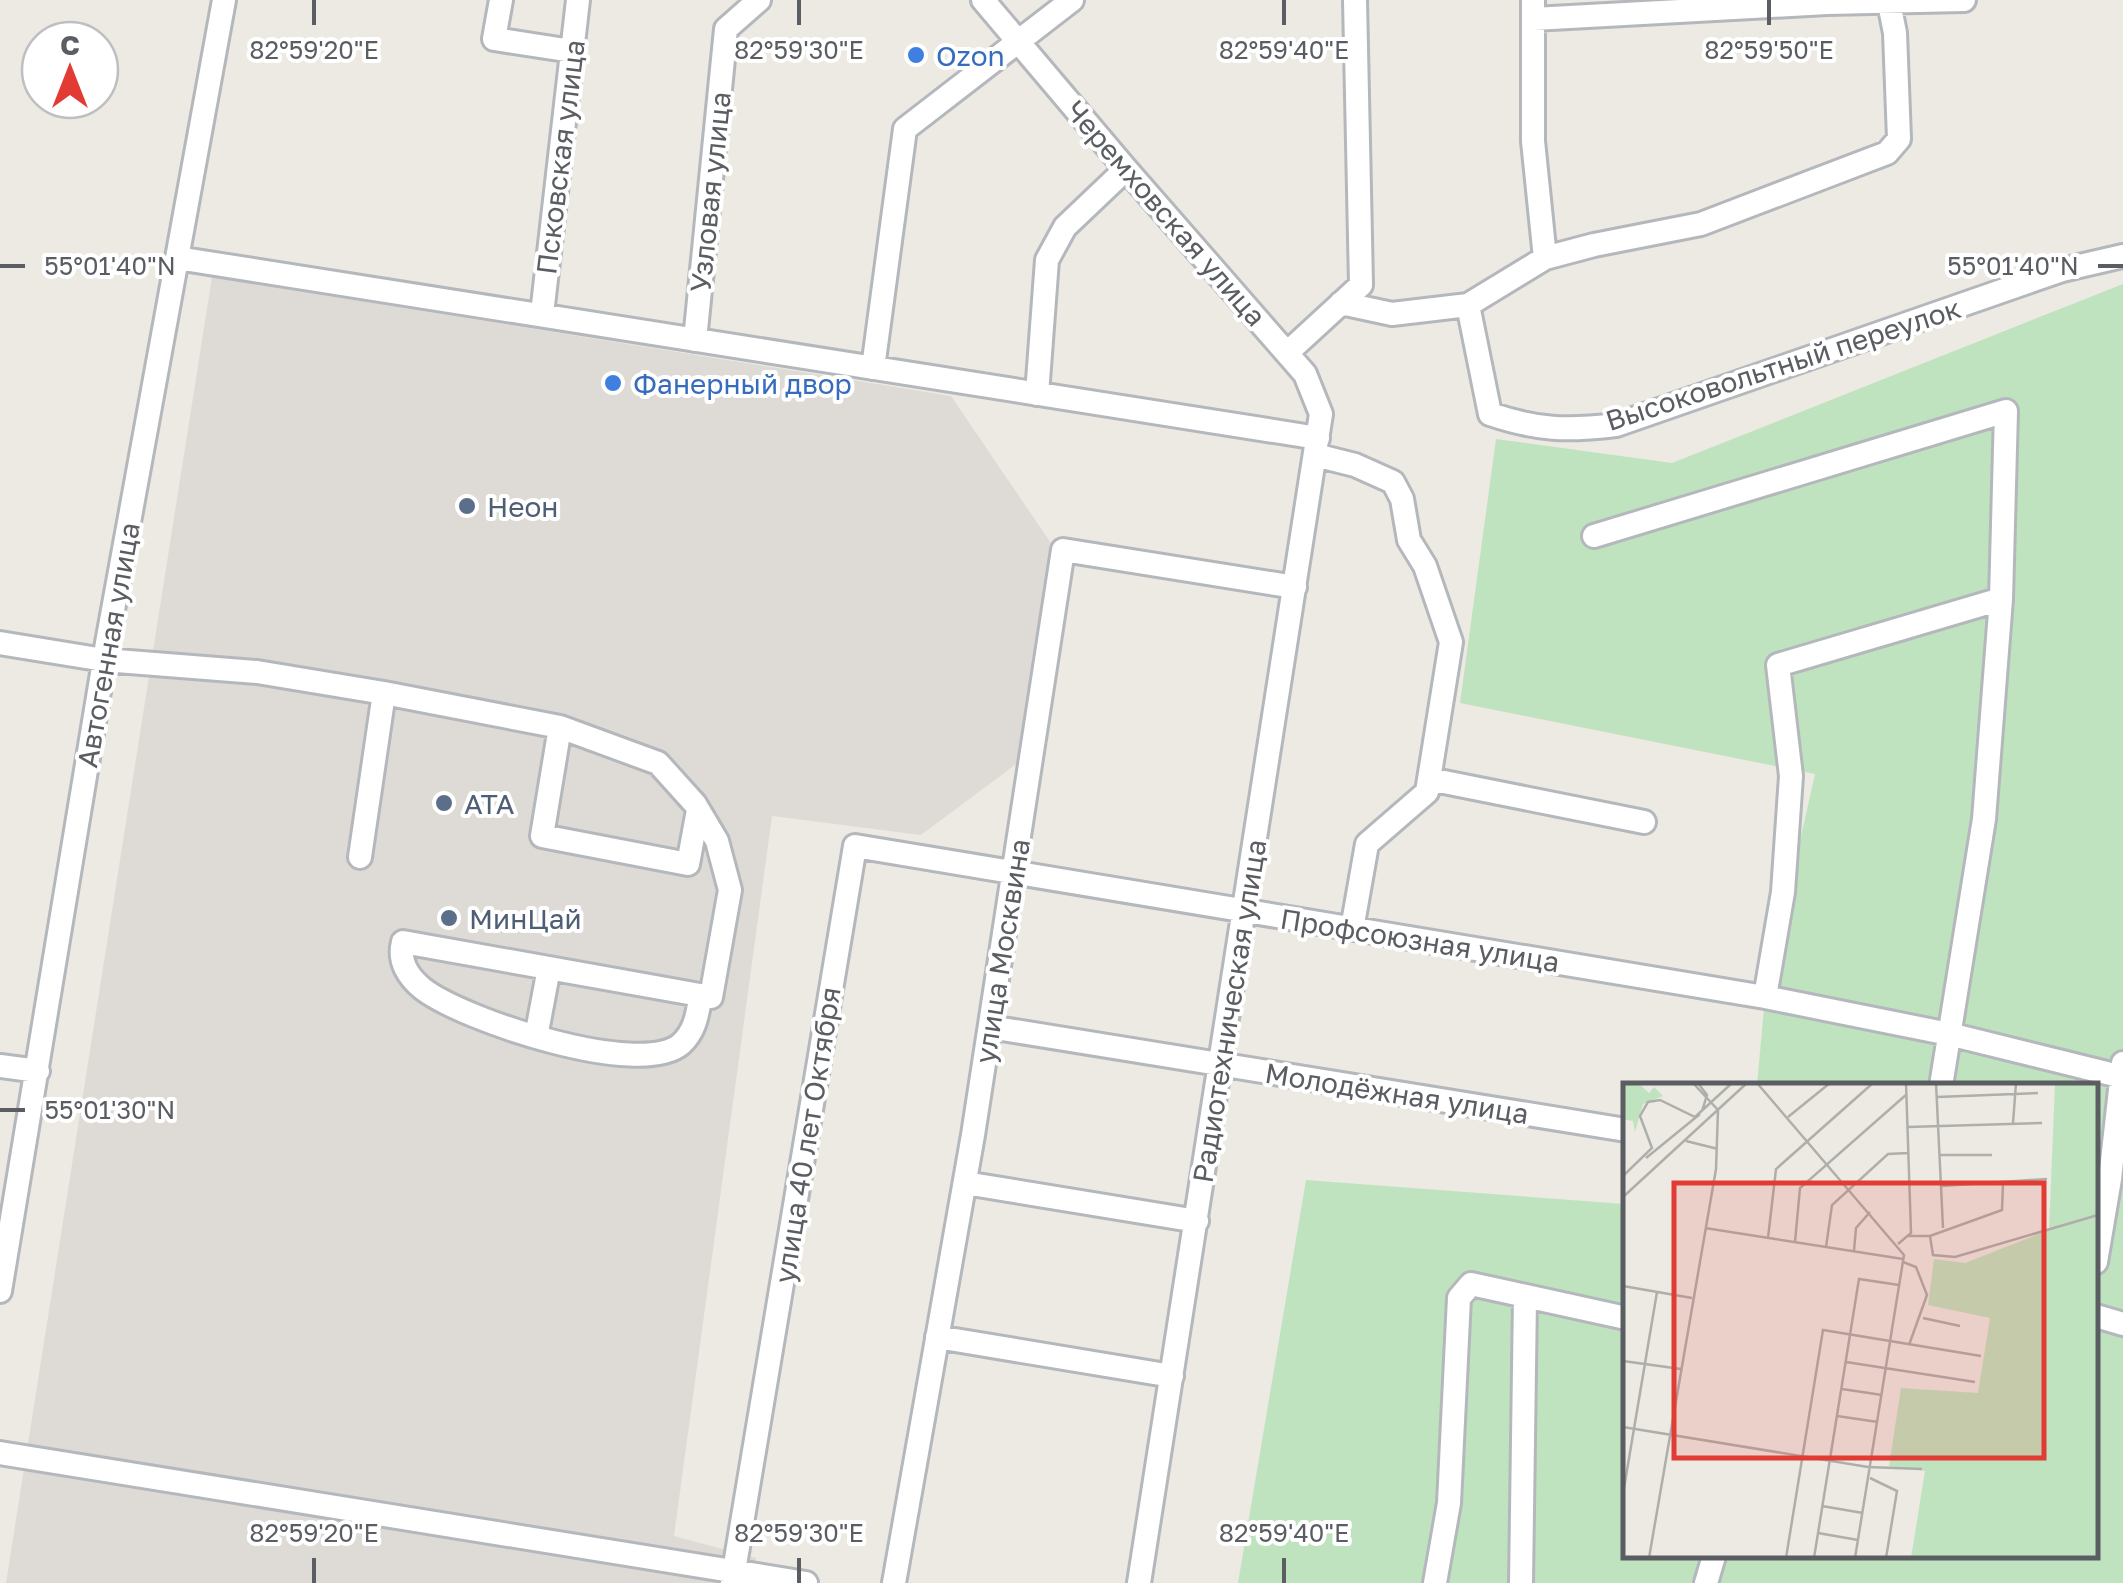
<svg xmlns="http://www.w3.org/2000/svg" width="2123" height="1583" viewBox="0 0 2123 1583" font-family="'Golos Text',sans-serif">
  <rect width="100%" height="100%" fill="#eceae2"/>
  <!-- industrial -->
  <path fill="#dedbd6" d="M212 277 951 396 1059 555 1035 750 921 835 772 816 674 1536 756 1558 752 1583H6Z"/>
  <!-- green -->
  <path fill="#c0e3bf" d="M2123 284V1583H1238L1306 1180 1625 1204 1626 1556H2096V1086L1757 1085 1765 997 1815 774 1460 703 1496 439 1672 463Z"/>
  <g fill="none" stroke-linecap="round" stroke-linejoin="round">
    <defs>
      <path id="minor" d="M501 0 494 39 572 51
        M983 0 1126 169 1305 374 1321 414 1139 1583
        M1533 0V141L1545 258
        M1533 19 1827 3 1964 0
        M177 258 1318 438
        M1341 303 1392 314 1468 305 1545 258 1594 245 1701 224 1887 153 1899 139 1895 33 1889 3
        M1468 305 1490 414C1538 430 1566 431 1616 425L2062 270 2123 256
        M542 314 578 0
        M695 340 726 29 759 0
        M1287 353 1361 285 1355 0
        M873 368 905 129 1072 0
        M1037 394 1047 260 1065 227 1126 169
        M1315 455 1355 465 1393 482 1402 499 1409 540 1425 566 1451 642 1427 792 1367 844 1352 929
        M1594 536 2006 411 2001 599 1984 819 1941 1086
        M0 643 104 660 257 672 384 693 360 857
        M384 693 560 727 542 836 688 864 698 810
        M560 727 658 763 695 804 717 841 730 890 711 997 403 942C398 961 408 977 423 989 463 1020 640 1079 681 1044 696 1030 697 1014 701 995
        M1429 779 1644 822
        M1765 997 1783 892 1791 776 1778 665 2001 599
        M990 1027 1626 1130
        M536 1037 549 968
        M0 1066 38 1071
        M965 1183 1197 1221
        M2096 1262 2110 1179 2123 1063
        M0 1291 107 643 224 0
        M2096 1316 2123 1324
        M937 1337 1172 1376
        M0 1453 806 1583
        M732 1583 855 846 1765 997 1949 1034 2123 1077
        M894 1583 973 1135 1063 550 1295 587
        M1435 1583 1449 1503 1459 1298 1471 1284 1626 1318
        M1521 1583 1525 1297
        M1706 1583 1714 1556"/>
    </defs>
    <!-- minor casing -->
    <use href="#minor" stroke="#b4b8bc" stroke-width="28"/>
    <!-- minor -->
    <use href="#minor" stroke="#fff" stroke-width="22"/>
  </g>
  <!-- ticks -->
  <path fill="none" stroke="#5a5e62" stroke-width="4" d="M314 0V25M799 0V25M1284 0V25M1769 0V25M0 266H25M2098 266H2123M0 1110H25M314 1558V1583M799 1558V1583M1284 1558V1583"/>
  <!-- markers -->
  <g fill="#3f7fe0" stroke="#fff" stroke-width="4">
    <circle cx="916" cy="55" r="10"/>
    <circle cx="613" cy="383" r="10"/>
  </g>
  <g fill="#5c6f8a" stroke="#fff" stroke-width="4">
    <circle cx="467" cy="506" r="10"/>
    <circle cx="444" cy="803" r="10"/>
    <circle cx="449" cy="918" r="10"/>
  </g>
  <g text-anchor="middle" dominant-baseline="central" stroke-width="8" stroke-linejoin="round" paint-order="stroke">
    <!-- shop labels -->
    <g font-size="28" fill="#366cbe" stroke="#fff" text-anchor="start">
      <text x="936" y="55">Ozon</text>
      <text x="633" y="383">Фанерный двор</text>
    </g>
    <!-- street labels -->
    <g font-size="28" fill="#5a5e62" stroke="#fff">
      <text transform="translate(560 157) rotate(-83)">Псковская улица</text>
      <text transform="translate(710 192) rotate(-84)">Узловая улица</text>
      <text transform="translate(1166 213) rotate(49)">Черемховская улица</text>
      <text transform="translate(1783 364) rotate(-18)">Высоковольтный переулок</text>
      <text transform="translate(108 645) rotate(-80)">Автогенная улица</text>
      <text transform="translate(1420 940) rotate(9)">Профсоюзная улица</text>
      <text transform="translate(1002 951) rotate(-81)">улица Москвина</text>
      <text transform="translate(1229 1011) rotate(-81)">Радиотехническая улица</text>
      <text transform="translate(1397 1093) rotate(9)">Молодёжная улица</text>
      <text transform="translate(807 1135) rotate(-81)">улица 40 лет Октября</text>
    </g>
    <!-- service labels -->
    <g font-size="28" fill="#4e5e75" stroke="#fff" text-anchor="start">
      <text x="487" y="506">Неон</text>
      <text x="464" y="803">АТА</text>
      <text x="469" y="918">МинЦай</text>
    </g>
  </g>
  <!-- overview -->
  <g transform="translate(1623 1083)">
    <rect width="475" height="475" fill="#eceae2"/>
    <path d="M0 0H15L26 10 31 4 40 13 20 21 12 49 10 38 0 36ZM432 0H475V475H288L302 388 266 383 278 305 355 310 367 235 305 222 311 176 342 180 426 147Z" fill="#c0e3bf"/>
    <path fill="none" stroke="#aeaeab" stroke-width="2.5" d="M70 0 95 27M75 0 84 12 79 28M134 0 281 172 232 475M313 0 320 145M314 14 415 10M165 34 207 0M390 40 393 0M285 44 419 40M63 58 95 66M316 72H369M23 75 77 31M0 93 29 65 17 33 25 19 37 17 72 34 109 0M318 103 424 96M0 114 124 0M82 145 280 176M284 153H307L379 127 380 100M307 153 310 172 332 174 475 132M145 155 153 86 250 0M172 159 177 105 284 11M275 161 288 150 283 0M203 164 209 122 265 71 285 70M231 168 233 145 247 129M280 179 293 184 304 212 286 262M0 203 69 215M300 235 337 243M0 278 58 286M223 279 352 299M219 306 259 312M214 333 255 339M0 344 245 384 299 386M247 395 274 408 263 475M0 411 34 209M199 423 240 430M195 450 235 457M26 475 93 86 95 27M163 475 200 247 358 273M191 475 236 196 276 202"/>
    <path fill="#e13b34" fill-opacity="0.15" stroke="#e13b34" stroke-width="5" d="M51 100H421V375H51Z"/>
    <rect width="475" height="475" fill="none" stroke="#5a5e62" stroke-width="5"/>
  </g>
  <g font-size="25" text-anchor="middle" fill="#5a5e62" stroke="#fff" stroke-width="8" stroke-linejoin="round" paint-order="stroke">
    <text x="314" y="59">82°59'20"E</text>
    <text x="799" y="59">82°59'30"E</text>
    <text x="1284" y="59">82°59'40"E</text>
    <text x="1769" y="59">82°59'50"E</text>
    <text x="110" y="275">55°01'40"N</text>
    <text x="2013" y="275">55°01'40"N</text>
    <text x="110" y="1119">55°01'30"N</text>
    <text x="314" y="1542">82°59'20"E</text>
    <text x="799" y="1542">82°59'30"E</text>
    <text x="1284" y="1542">82°59'40"E</text>
  </g>
  <!-- north arrow -->
  <g transform="translate(70 70)"><circle r="48" fill="#ffffff" stroke="#bdbfc0" stroke-width="2.5"/>
  <path d="M0-8L18 38L0 25L-18 38Z" fill="#e13b34"/>
  <text y="-15" font-size="28" font-weight="bold" text-anchor="middle" fill="#5a5e62">С</text>
  </g>
</svg>
